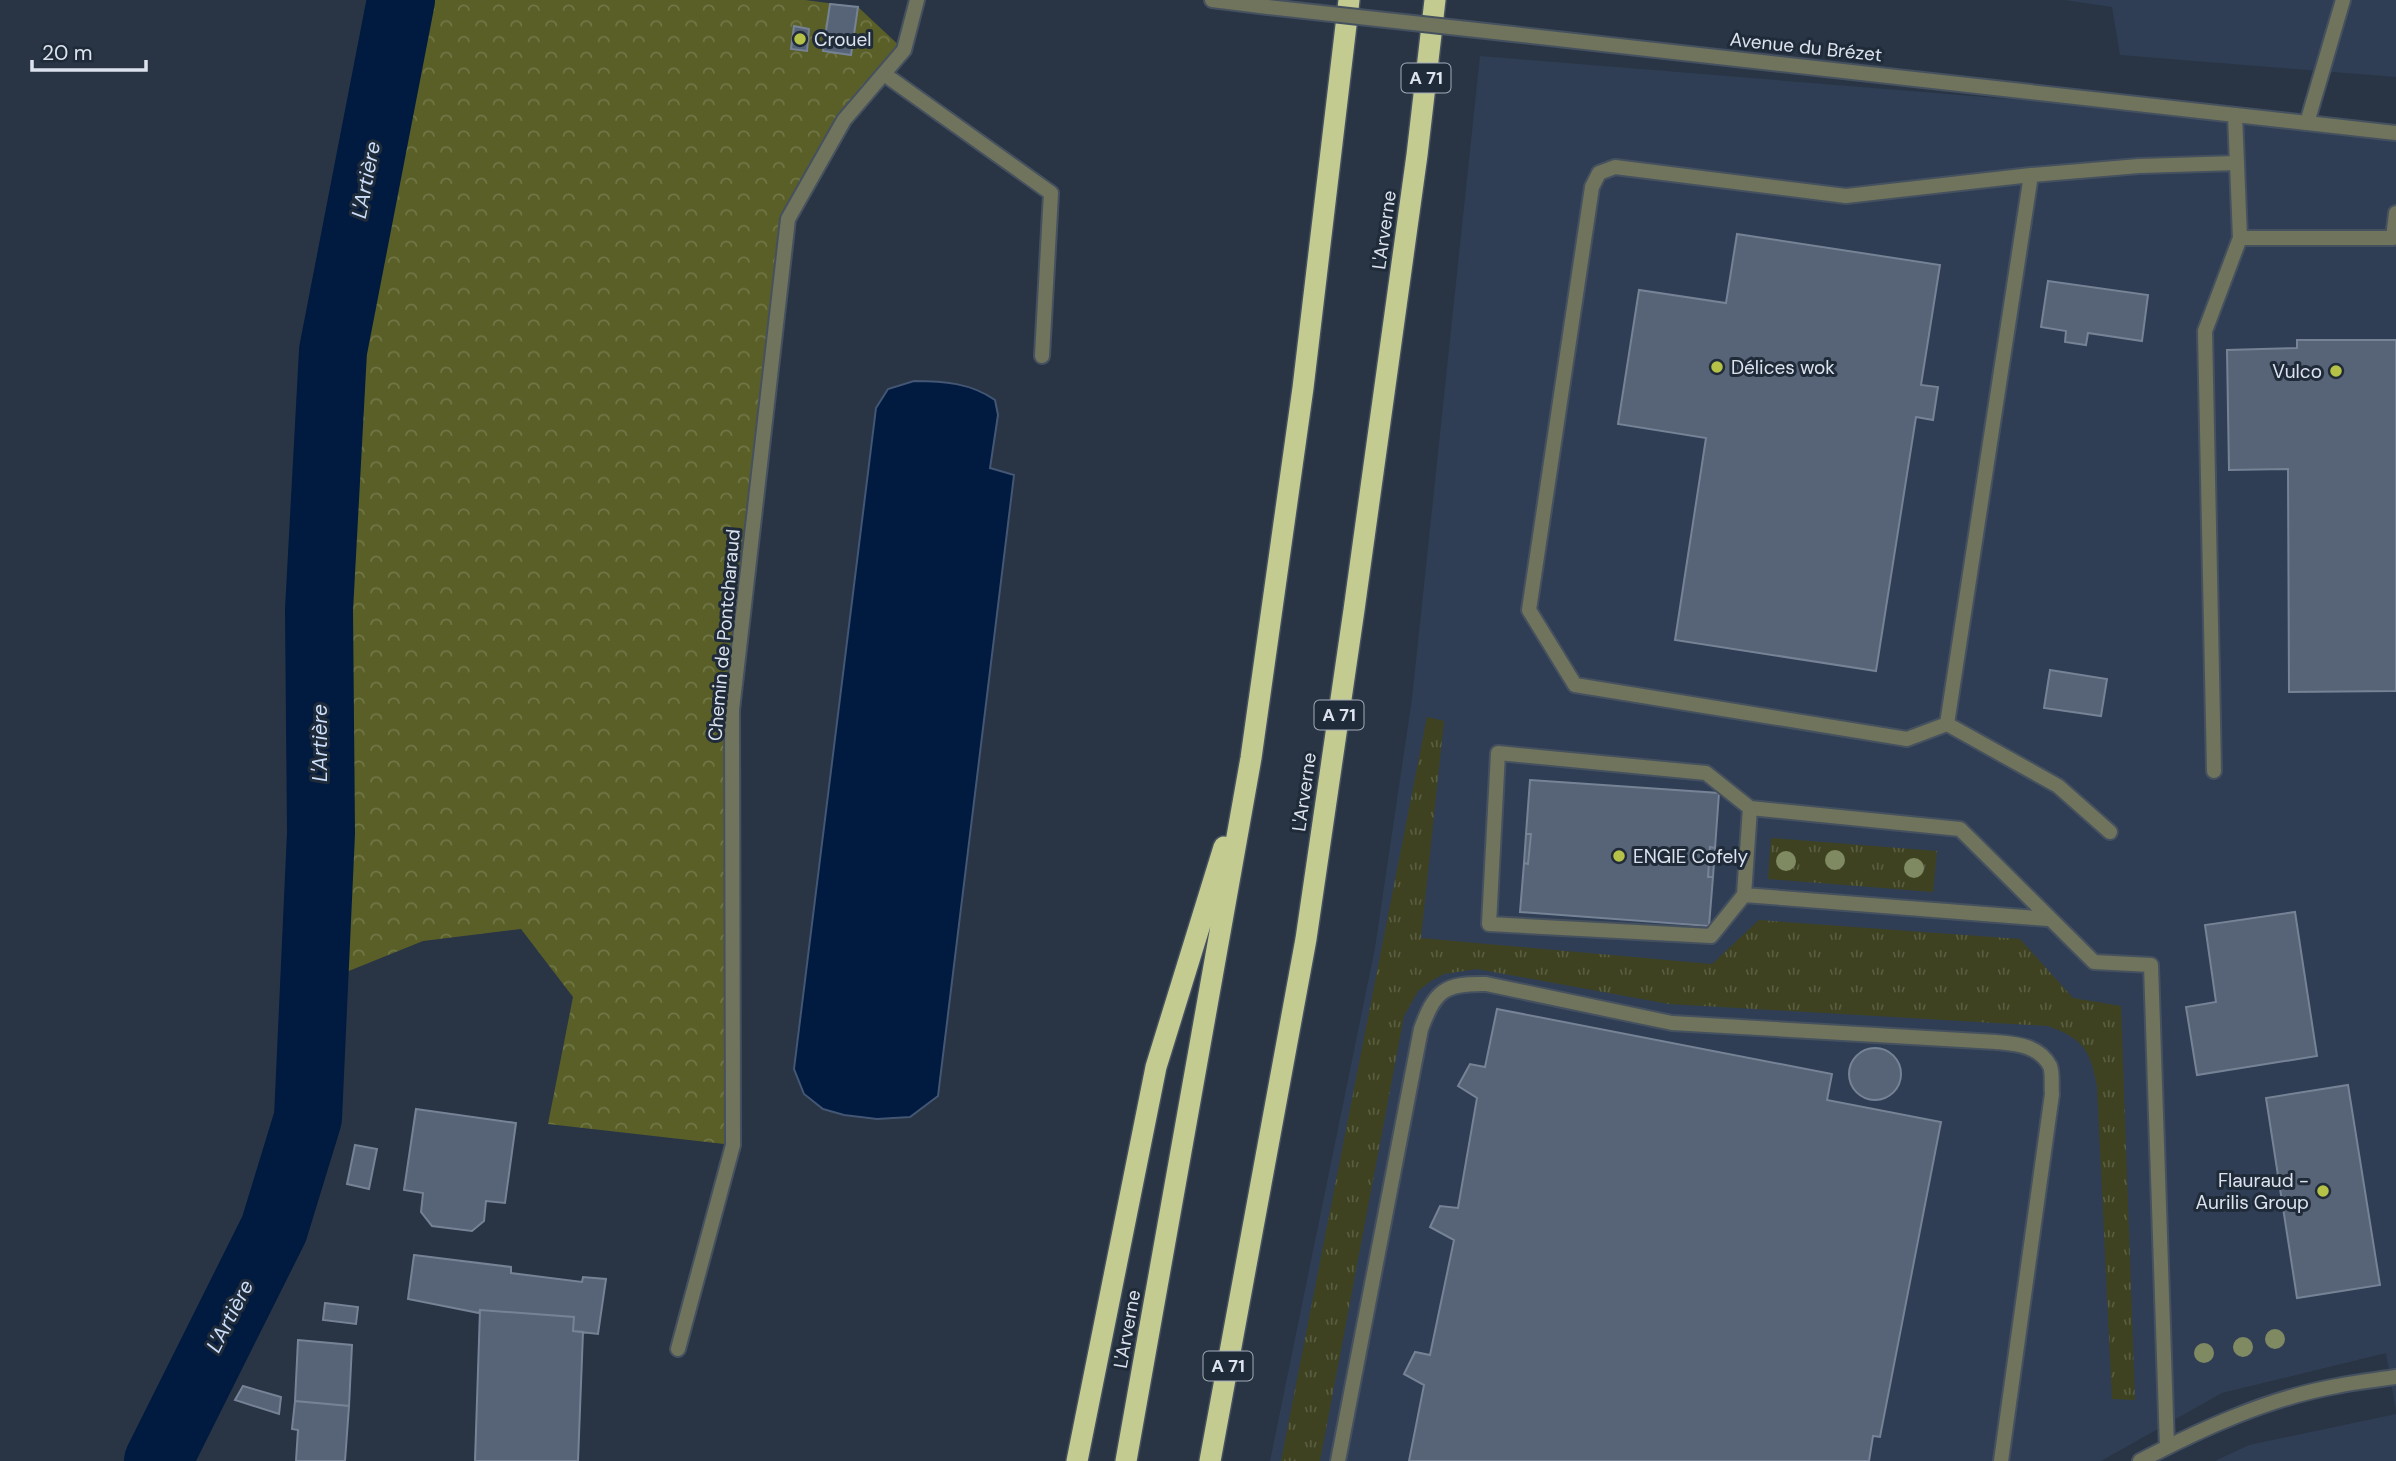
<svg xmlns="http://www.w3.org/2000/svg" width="2396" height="1461" viewBox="0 0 2396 1461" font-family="'DM Sans',sans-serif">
  <defs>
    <pattern id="grass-tufts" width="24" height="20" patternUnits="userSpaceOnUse" patternTransform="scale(1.75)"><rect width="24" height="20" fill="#3e4220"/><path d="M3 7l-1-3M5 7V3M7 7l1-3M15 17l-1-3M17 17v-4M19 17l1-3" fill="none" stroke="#595d41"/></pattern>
    <pattern id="forest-crowns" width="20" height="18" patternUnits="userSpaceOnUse" patternTransform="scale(1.75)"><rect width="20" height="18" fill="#5a5f27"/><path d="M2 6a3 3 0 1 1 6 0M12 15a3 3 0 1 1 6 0" fill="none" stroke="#717647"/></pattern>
  </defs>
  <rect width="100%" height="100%" fill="#293545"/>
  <!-- built -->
  <path fill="#2f3e54" d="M2064 0H2396V77L2120 55 2112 7Z
    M1480 56 2307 123 2396 137V1411L2386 1353 2222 1393 2101 1461H1270L1375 948 1412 699Z
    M2396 1414V1461H2215L2249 1445Z"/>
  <!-- grass -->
  <path fill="url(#grass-tufts)" d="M1427 717 1444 721 1421 938 1712 964 1759 920 2020 939 2073 998 2121 1006 2135 1400 2112 1399 2097 1086C2090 1050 2084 1039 2048 1026L1669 1004 1477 969 1444 974 1431 981 1418 991 1404 1016 1320 1461H1281Z
    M1771 838 1937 851 1933 892 1768 879Z"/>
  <!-- forest -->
  <path fill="url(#forest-crowns)" d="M401 0H805L858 7 904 50 844 120 788 219 732 710 733 1145 548 1124 573 997 521 929 423 941 314 985 321 833 319 610 333 351Z"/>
  <!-- water -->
  <path fill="#011a40" stroke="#435674" stroke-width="2" d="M914 381C943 381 971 383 995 400L998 415 990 468 1014 475 938 1096 910 1117 877 1119 844 1115 823 1109 804 1094 794 1069 876 408 888 389Z"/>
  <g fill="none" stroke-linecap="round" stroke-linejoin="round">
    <!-- river -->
    <path stroke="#011a40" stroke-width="68" d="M158 1461 274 1229 308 1118 321 833 319 610 333 351 401 0"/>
  </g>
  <!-- building -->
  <path fill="#576376" stroke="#768396" stroke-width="2" d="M830 4 858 7 851 55 823 51Z
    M794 26 809 29 807 51 791 49Z
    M1737 234 1940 265 1921 385 1938 387 1933 420 1916 417 1876 671 1675 640 1706 438 1618 424 1639 290 1726 303Z
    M2048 281 2148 295 2142 341 2088 333 2086 345 2065 342 2066 331 2041 327Z
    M2297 340H2396V691L2289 692 2288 469 2229 470 2227 350 2297 348Z
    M2050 670 2107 679 2101 716 2044 708Z
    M1530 780 1719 793 1715 848 1710 847 1708 877H1713L1709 926 1520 912 1524 863 1528 864 1531 834H1526Z
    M1526 834H1531L1528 864 1524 863Z
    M1710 847 1715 848 1713 877H1708Z
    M2295 912 2317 1056 2197 1075 2186 1007 2216 1002 2205 925Z
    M1497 1009 1832 1074 1827 1100 1941 1122 1880 1437 1873 1436 1869 1461H1409L1424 1385 1404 1374 1415 1352 1430 1355 1454 1240 1430 1227 1440 1206 1458 1208 1477 1098 1458 1086 1470 1064 1485 1067Z
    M1849 1074a26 26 0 1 1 52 0a26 26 0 1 1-52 0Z
    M2348 1085 2380 1285 2297 1298 2266 1098Z
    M416 1109 516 1123 505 1203 486 1201 484 1221 472 1231 432 1226 421 1212 423 1193 404 1190Z
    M355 1145 377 1149 369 1189 347 1184Z
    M414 1255 511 1267V1273L582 1282 583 1277 606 1279 598 1334 573 1331 574 1317 480 1310 479 1313 408 1299Z
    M325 1303 358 1307 356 1324 323 1320Z
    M480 1310 574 1317 573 1331 583 1332 578 1461H475Z
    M298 1340 352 1345 349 1406 295 1401Z
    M243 1386 281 1397 279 1414 235 1400Z
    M295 1401 349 1406 345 1461H296L298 1430 292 1429Z"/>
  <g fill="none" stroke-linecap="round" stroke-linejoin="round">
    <defs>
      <path id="service" d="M884 74 1051 193 1042 356
        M2235 115 2240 238H2393L2396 213
        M2307 123 2343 0
        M1947 724 1907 739 1575 685 1529 610 1592 187 1599 173 1615 167 1846 196 2031 175
        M2214 771 2205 331 2240 238
        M2110 832 2058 786 1947 724 2031 175 2139 166 2237 163
        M1744 895 1711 936 1489 924 1498 753 1706 773 1750 808
        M2048 919 1744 895 1750 808 1960 829 2094 962 2151 965 2167 1447
        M678 1349 733 1145 732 710 788 219 844 120 904 50 917 0
        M1338 1461 1421 1029C1435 991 1444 983 1486 984L1672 1023 1996 1042C2016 1044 2039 1045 2050 1066 2053 1073 2051 1086 2052 1094L2001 1461"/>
      <path id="minor" d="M2140 1461C2201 1429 2269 1398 2337 1386 2356 1382 2376 1380 2396 1377"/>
      <path id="tertiary" d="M1212 0 1268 7
        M1513 34 2396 133"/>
      <path id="motorway" d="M1077 1461 1156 1067 1224 847
        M1126 1461 1251 758 1303 388 1349 0
        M1210 1461 1306 939 1354 610 1417 155 1435 0"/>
    </defs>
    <!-- service casing -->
    <use href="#service" stroke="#465160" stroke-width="18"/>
    <!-- minor casing -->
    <use href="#minor" stroke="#465160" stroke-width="18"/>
    <!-- tertiary casing -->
    <use href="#tertiary" stroke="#465160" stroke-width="18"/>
    <!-- motorway casing -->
    <use href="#motorway" stroke="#465160" stroke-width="24"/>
    <!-- service -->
    <use href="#service" stroke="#70745c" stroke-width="14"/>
    <!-- minor -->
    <use href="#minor" stroke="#70745c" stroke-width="14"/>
    <!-- tertiary -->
    <use href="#tertiary" stroke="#70745c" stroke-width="14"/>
    <!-- motorway -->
    <use href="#motorway" stroke="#c3cb90" stroke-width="21"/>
    <defs>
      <path id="tertiary-bridge" d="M1268 7 1513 34"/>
    </defs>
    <!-- tertiary-bridge casing -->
    <use href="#tertiary-bridge" stroke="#465160" stroke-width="18" stroke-linecap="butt"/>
    <!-- tertiary-bridge -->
    <use href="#tertiary-bridge" stroke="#70745c" stroke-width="14"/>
  </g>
  <!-- trees -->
  <g fill="#7f8a62">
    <circle cx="1835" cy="860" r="10"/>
    <circle cx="1786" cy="861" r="10"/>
    <circle cx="1914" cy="868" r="10"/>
    <circle cx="2275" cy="1339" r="10"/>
    <circle cx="2243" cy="1347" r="10"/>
    <circle cx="2204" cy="1353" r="10"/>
  </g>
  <!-- markers -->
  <g fill="#b6c148" stroke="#202b3a" stroke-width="2.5">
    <circle cx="800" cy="39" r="7"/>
    <circle cx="1717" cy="367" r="7"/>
    <circle cx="2336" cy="371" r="7"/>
    <circle cx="1619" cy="856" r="7"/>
    <circle cx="2323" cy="1191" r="7"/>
  </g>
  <g text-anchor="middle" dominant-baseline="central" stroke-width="6" stroke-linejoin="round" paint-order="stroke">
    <!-- shield labels -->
    <g fill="#202b3a" stroke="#a4acb8" stroke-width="2">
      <rect x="1401.5" y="63.5" width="49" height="29" rx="5"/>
      <rect x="1314.5" y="700.5" width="49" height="29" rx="5"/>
      <rect x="1203.5" y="1351.5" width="49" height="29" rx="5"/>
    </g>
    <g font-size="18" font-weight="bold" fill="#dce3ee">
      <text x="1426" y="78">A 71</text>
      <text x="1339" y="715">A 71</text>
      <text x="1228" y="1366">A 71</text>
    </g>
    <!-- poi labels -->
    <g font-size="19" fill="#dce3ee" stroke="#202b3a" text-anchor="start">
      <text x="814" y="39">Crouel</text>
      <text x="1731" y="367">Délices wok</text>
      <text x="2322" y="371" text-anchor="end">Vulco</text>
      <text x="1633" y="856">ENGIE Cofely</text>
      <text x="2309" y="1180" text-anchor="end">Flauraud -<tspan x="2309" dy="22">Aurilis Group</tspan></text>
    </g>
    <!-- street labels -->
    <g font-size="19" fill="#dce3ee" stroke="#202b3a">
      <text transform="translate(1806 47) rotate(6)">Avenue du Brézet</text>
      <text transform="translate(1384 230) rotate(-82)">L'Arverne</text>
      <text transform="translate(724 635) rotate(-85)">Chemin de Pontcharaud</text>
      <text transform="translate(1304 792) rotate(-82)">L'Arverne</text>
      <text transform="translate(1127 1329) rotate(-80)">L'Arverne</text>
    </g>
    <!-- water labels -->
    <g font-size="21" font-style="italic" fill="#caddf9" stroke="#202b3a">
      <text transform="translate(366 180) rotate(-79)">L'Artière</text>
      <text transform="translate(320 743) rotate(-90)">L'Artière</text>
      <text transform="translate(230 1316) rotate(-63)">L'Artière</text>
    </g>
  </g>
  <!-- scale -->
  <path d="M32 60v10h114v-10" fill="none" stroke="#dce3ee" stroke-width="3.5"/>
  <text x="42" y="60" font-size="21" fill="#dce3ee" stroke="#202b3a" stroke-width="5" paint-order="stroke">20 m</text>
</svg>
